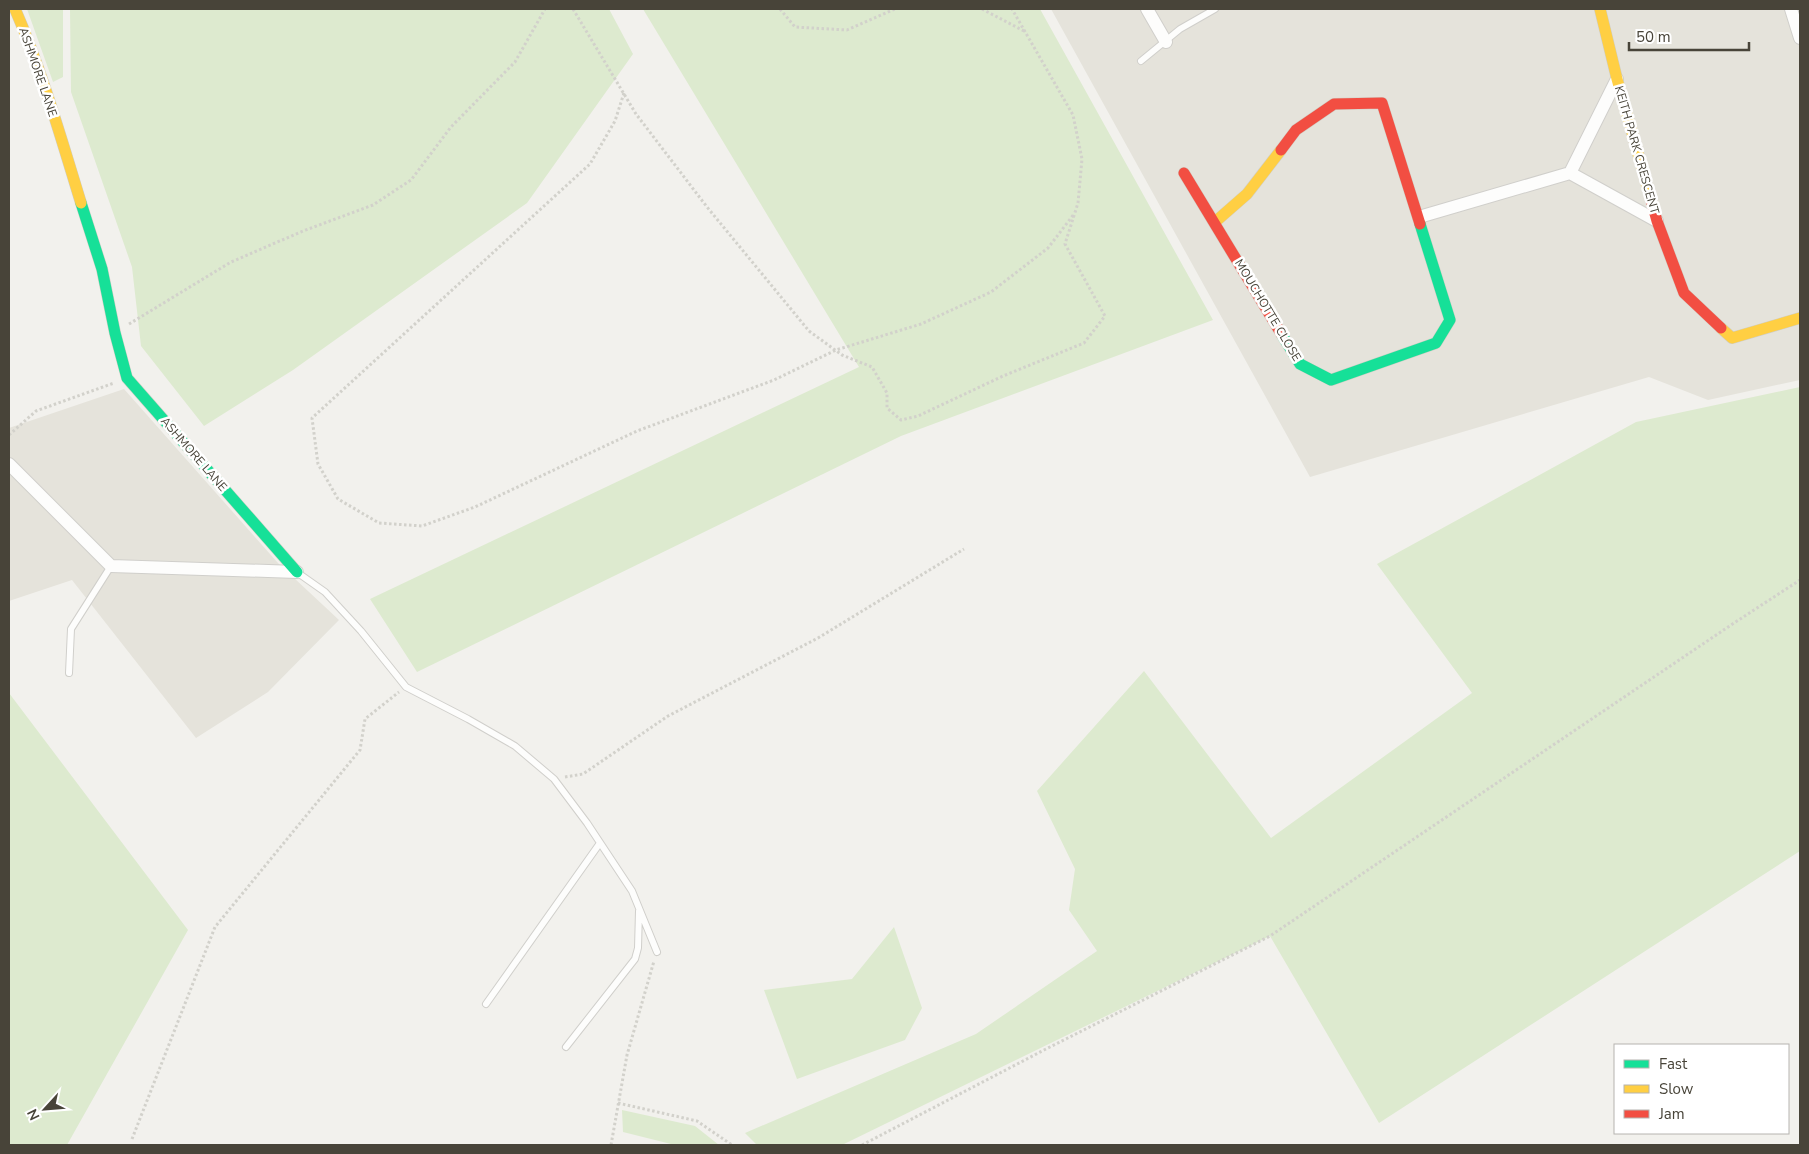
<svg xmlns="http://www.w3.org/2000/svg" width="1809" height="1154" viewBox="0 0 1809 1154" font-family="'Nunito Sans',sans-serif">
  <rect width="100%" height="100%" fill="#f2f1ed"/>
  <!-- residential -->
  <path fill="#e5e3db" d="M1051 9H1800V380L1708 400 1649 377 1310 477Z
    M124 389 278 563 339 620 268 692 196 738 72 580 9 601V428Z"/>
  <!-- green -->
  <path fill="#ddeacf" d="M27 9H63V77L53 82Z
    M70 9H609L633 54 527 203 293 370 204 426 141 346 132 267 71 92Z
    M643 9H1040L1213 320 901 436 417 672 370 599 859 367Z
    M1800 387V851L1379 1123 1270 936 842 1145H757L745 1133 976 1034 1097 951 1069 910 1075 869 1037 791 1144 671 1271 838 1472 693 1377 564 1636 422Z
    M9 693 188 930 67 1145H9Z
    M894 927 922 1008 905 1040 797 1079 764 990 852 979Z
    M622 1110 695 1126 719 1145H675L623 1132Z"/>
  <g fill="none" stroke-linecap="round" stroke-linejoin="round">
    <defs>
      <path id="lane" d="M1141 61 1180 29 1215 9
        M298 573 325 592 361 631 406 687 468 719 515 746 554 779 587 823 632 891 657 952
        M69 673 71 629 111 566
        M486 1004 600 843
        M566 1047 635 959 638 948 639 911"/>
      <path id="street" d="M1147 9 1166 42
        M1791 9 1800 38
        M1617 79 1570 173 1657 221
        M1419 217 1570 173
        M9 464 111 566 297 572"/>
      <path id="fast" d="M81 203 102 269 115 333 127 378 297 572
        M1282 335 1300 364 1331 380 1436 343 1450 320 1420 224"/>
      <path id="slow" d="M15 9C42 71 61 138 81 203
        M1600 9 1617 79 1650 196
        M1215 222 1247 194 1281 150
        M1721 328 1732 338 1800 318"/>
      <path id="jam" d="M1281 150 1296 130 1334 104 1382 103 1420 224
        M1184 173 1282 335
        M1650 196 1657 221 1684 293 1721 328"/>
    </defs>
    <!-- lane casing -->
    <use href="#lane" stroke="#d0cfcb" stroke-width="8"/>
    <!-- street casing -->
    <use href="#street" stroke="#d0cfcb" stroke-width="14"/>
    <!-- fast casing -->
    <use href="#fast" stroke="#d0cec4" stroke-width="12"/>
    <!-- slow casing -->
    <use href="#slow" stroke="#d0cec4" stroke-width="12"/>
    <!-- jam casing -->
    <use href="#jam" stroke="#d0cec4" stroke-width="12"/>
    <!-- path -->
    <path stroke="#d2d1cb" stroke-width="3" stroke-dasharray="2.5 2.5" stroke-linecap="butt" d="M573 9 636 114 707 207 809 331 842 355 872 367 887 393V408L901 420 918 416 1003 376 1084 343 1105 316 1065 244 1078 203 1082 159 1073 115 1012 9
      M780 9 795 27 847 30 895 9
      M982 9 1024 31
      M624 93 615 121 590 164 312 418 318 464 338 499 379 523 422 526 475 507 637 431 774 380 836 350 921 324 991 292 1048 248 1074 214
      M129 324 231 262 303 231 373 205 411 180 451 127 515 62 545 9
      M9 435 36 411 114 383
      M565 777 583 774 668 716 818 638 964 549
      M618 1103 697 1121 732 1145
      M132 1139 215 927 360 750 365 719 399 692
      M611 1145 627 1055 654 961
      M862 1145 1044 1050 1270 936 1734 623 1800 580"/>
    <!-- lane -->
    <use href="#lane" stroke="#fdfdfc" stroke-width="6"/>
    <!-- street -->
    <use href="#street" stroke="#fdfdfc" stroke-width="12"/>
    <!-- fast -->
    <use href="#fast" stroke="#16e098" stroke-width="11"/>
    <!-- slow -->
    <use href="#slow" stroke="#ffcf43" stroke-width="11"/>
    <!-- jam -->
    <use href="#jam" stroke="#f24e42" stroke-width="11"/>
  </g>
  <g text-anchor="middle" dominant-baseline="central" stroke-width="5" stroke-linejoin="round" paint-order="stroke">
    <!-- street labels -->
    <g font-size="12" fill="#484439" stroke="#fff">
      <text transform="translate(38 72) rotate(71)">ASHMORE LANE</text>
      <text transform="translate(1637 150) rotate(74)">KEITH PARK CRESCENT</text>
      <text transform="translate(1268 310) rotate(59)">MOUCHOTTE CLOSE</text>
      <text transform="translate(194 454) rotate(49)">ASHMORE LANE</text>
    </g>
  </g>
  <!-- border -->
  <rect width="1809" height="1154" fill="none" stroke="#484439" stroke-width="20"/>
  <!-- legend -->
  <rect x="1614" y="1044" width="175" height="90" fill="#ffffff" stroke="#b6b4b0"/>
  <rect x="1624" y="1060" width="25" height="8" fill="#16e098" stroke="#b6b4b0"/>
  <text x="1659" y="1069" font-size="15" fill="#484439">Fast</text>
  <rect x="1624" y="1085" width="25" height="8" fill="#ffcf43" stroke="#b6b4b0"/>
  <text x="1659" y="1094" font-size="15" fill="#484439">Slow</text>
  <rect x="1624" y="1110" width="25" height="8" fill="#f24e42" stroke="#b6b4b0"/>
  <text x="1659" y="1119" font-size="15" fill="#484439">Jam</text>
  <!-- north arrow -->
  <g transform="translate(45 1109) rotate(244)" stroke="#ffffff" stroke-width="4" paint-order="stroke">
  <path d="M0-4L9 19L0 12L-9 19Z" fill="#484439"/>
  <text y="-8" font-size="14" font-weight="bold" text-anchor="middle" fill="#484439">N</text>
  </g>
  <!-- scale -->
  <path d="M1629 42v8h120v-8" fill="none" stroke="#484439" stroke-width="2.5"/>
  <text x="1636" y="42" font-size="15" fill="#484439" stroke="#ffffff" stroke-width="4" paint-order="stroke">50 m</text>
</svg>
